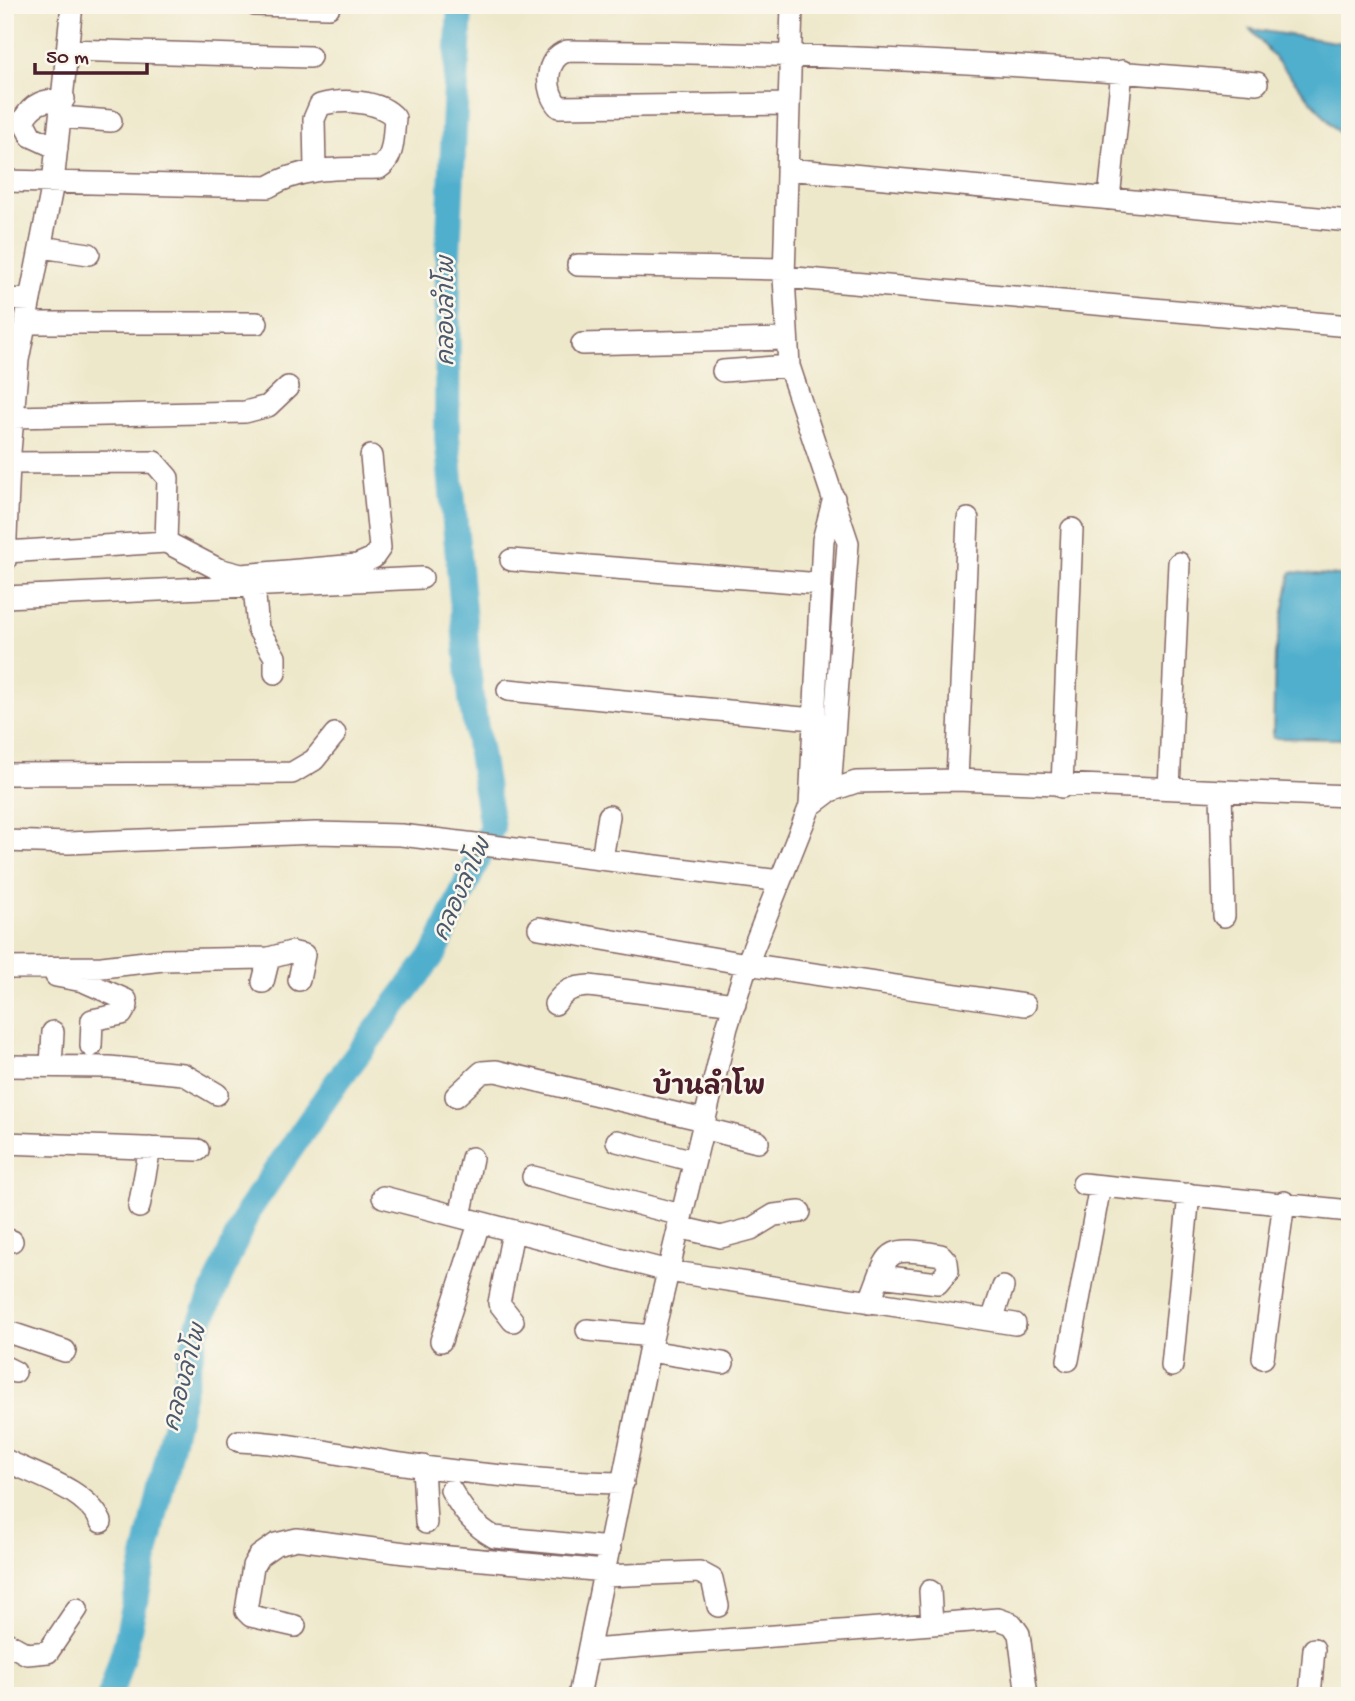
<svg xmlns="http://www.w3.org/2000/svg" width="1355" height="1701" viewBox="0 0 1355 1701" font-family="'Gochi Hand','Playpen Sans Thai',sans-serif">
  <rect width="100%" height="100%" fill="#fbf7ec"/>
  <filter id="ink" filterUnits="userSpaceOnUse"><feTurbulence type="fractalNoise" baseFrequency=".0143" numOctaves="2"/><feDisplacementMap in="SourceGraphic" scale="14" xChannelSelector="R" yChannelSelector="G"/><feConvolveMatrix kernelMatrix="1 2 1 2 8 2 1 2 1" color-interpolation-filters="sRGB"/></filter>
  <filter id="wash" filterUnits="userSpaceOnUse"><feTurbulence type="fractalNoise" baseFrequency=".00686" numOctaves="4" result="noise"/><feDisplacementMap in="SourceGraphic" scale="28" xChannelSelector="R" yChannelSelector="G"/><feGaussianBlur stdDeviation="1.57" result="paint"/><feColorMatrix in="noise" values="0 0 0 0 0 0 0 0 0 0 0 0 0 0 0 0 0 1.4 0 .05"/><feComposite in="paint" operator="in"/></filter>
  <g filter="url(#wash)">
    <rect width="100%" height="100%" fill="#eee8cb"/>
    <!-- water -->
    <path fill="#4fafcd" stroke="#4c677c" stroke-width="2" d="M1250 29 1350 44V146Z
      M1291 572 1350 577V739L1273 738 1275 654Z"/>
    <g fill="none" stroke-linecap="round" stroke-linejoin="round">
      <!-- river -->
      <path stroke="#4fafcd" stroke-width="26" d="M110 1696 125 1647 196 1333 248 1211 336 1083 435 952 492 827 471 698 447 437 448 253 460 5"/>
    </g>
  </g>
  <g filter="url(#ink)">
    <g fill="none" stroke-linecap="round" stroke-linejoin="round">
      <defs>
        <path id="minor" d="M255 5 329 7
          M792 5 784 277 789 366 848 543 830 791
          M69 50 310 57
          M789 104 559 107C544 92 544 58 567 51 797 53 1027 63 1257 83
          M61 117 111 121
          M57 148 31 136 23 121C32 102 45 100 64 99
          M787 169 1350 221
          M5 181 268 187C302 166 340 169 379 168 395 158 393 136 395 118 381 100 341 99 320 105L314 119 315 170
          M1109 199 1122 71
          M41 247 89 254
          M578 265 784 269
          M784 277 1350 326
          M5 299 30 300
          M25 323H257
          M582 344 787 339
          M723 371 789 366
          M13 417 245 412 268 406 288 387
          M166 542 218 569 241 575 357 565 373 558 380 548 371 456
          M6 552 166 542 168 478 154 462 9 463
          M511 560 821 584
          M5 561 9 463 18 360 53 183 72 5
          M254 586 258 629 275 657V673
          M5 597 422 578
          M508 690 813 719
          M5 774 292 773 314 760 335 734
          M957 780 968 519
          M1062 787 1072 529
          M1169 789 1179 563
          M1221 791 1224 916
          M810 806 823 540 834 498
          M5 841 68 843 316 833 401 835 780 881
          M602 859 609 816
          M539 928 747 964 1025 1005
          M5 968 102 967 163 960 269 958 291 952 304 955 299 980
          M56 976 83 981 126 1000 127 1005 122 1014 92 1020 91 1046
          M263 982 269 958
          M555 1004C565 990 572 987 589 986L735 1004
          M51 1065 53 1032
          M5 1066 109 1067 183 1074 217 1094
          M456 1096 482 1072 496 1071 704 1120
          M702 1128 758 1142
          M617 1141 694 1161
          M5 1143 198 1150
          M533 1177 681 1215
          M1083 1184 1350 1211
          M383 1197 668 1271 1015 1324
          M139 1207 150 1148
          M460 1217 472 1158
          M678 1227 721 1237 751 1229 774 1215 800 1212
          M5 1239 12 1241
          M511 1242 499 1303 513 1321
          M869 1303C890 1251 882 1245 941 1255L947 1262 948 1271 938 1283 880 1276
          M992 1320 1003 1287
          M587 1330 652 1336
          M5 1331 65 1351
          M441 1341 476 1233
          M649 1351 723 1363
          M1263 1358 1284 1202
          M1068 1360 1100 1186
          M1172 1366 1189 1194
          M5 1367 15 1372
          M239 1441C289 1443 338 1454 388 1462 465 1473 544 1482 623 1483
          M5 1460C37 1476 86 1489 101 1522
          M423 1466 426 1523
          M451 1490C463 1511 473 1525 494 1537L610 1548
          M605 1576 699 1572 712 1579 718 1606
          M930 1591 932 1624
          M295 1626 251 1616 246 1611 253 1566 259 1556 276 1544 297 1539 405 1553 605 1571
          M5 1642 27 1654 48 1652 77 1609
          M590 1650 998 1619 1012 1624 1019 1634 1027 1696
          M579 1696 649 1351 727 1027 747 964 810 806 830 791 856 782 957 780 1350 796
          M1310 1696 1314 1649"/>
      </defs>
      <!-- minor casing -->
      <use href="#minor" stroke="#836563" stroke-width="24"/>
      <!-- minor -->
      <use href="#minor" stroke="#fff" stroke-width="21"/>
    </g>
  </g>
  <g text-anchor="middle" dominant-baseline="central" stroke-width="5" stroke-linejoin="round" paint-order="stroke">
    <!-- water labels -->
    <g font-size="24" font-style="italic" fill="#4c596c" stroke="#fbf7ec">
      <text transform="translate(448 311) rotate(-90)">คลองลำโพ</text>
      <text transform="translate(464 890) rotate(-66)">คลองลำโพ</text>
      <text transform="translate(187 1378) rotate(-75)">คลองลำโพ</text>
    </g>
    <!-- quarter labels -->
    <g font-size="26" font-weight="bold" fill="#4a1f2b" stroke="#fbf7ec">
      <text x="709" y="1089">บ้านลำโพ</text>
    </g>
  </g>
  <!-- margin -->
  <rect width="1355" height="1701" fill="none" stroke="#fbf7ec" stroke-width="28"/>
  <!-- scale -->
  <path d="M35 63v10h112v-10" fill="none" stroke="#4a1f2b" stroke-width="3.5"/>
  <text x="46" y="63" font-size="21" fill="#4a1f2b" stroke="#fbf7ec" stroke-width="5" paint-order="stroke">50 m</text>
</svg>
